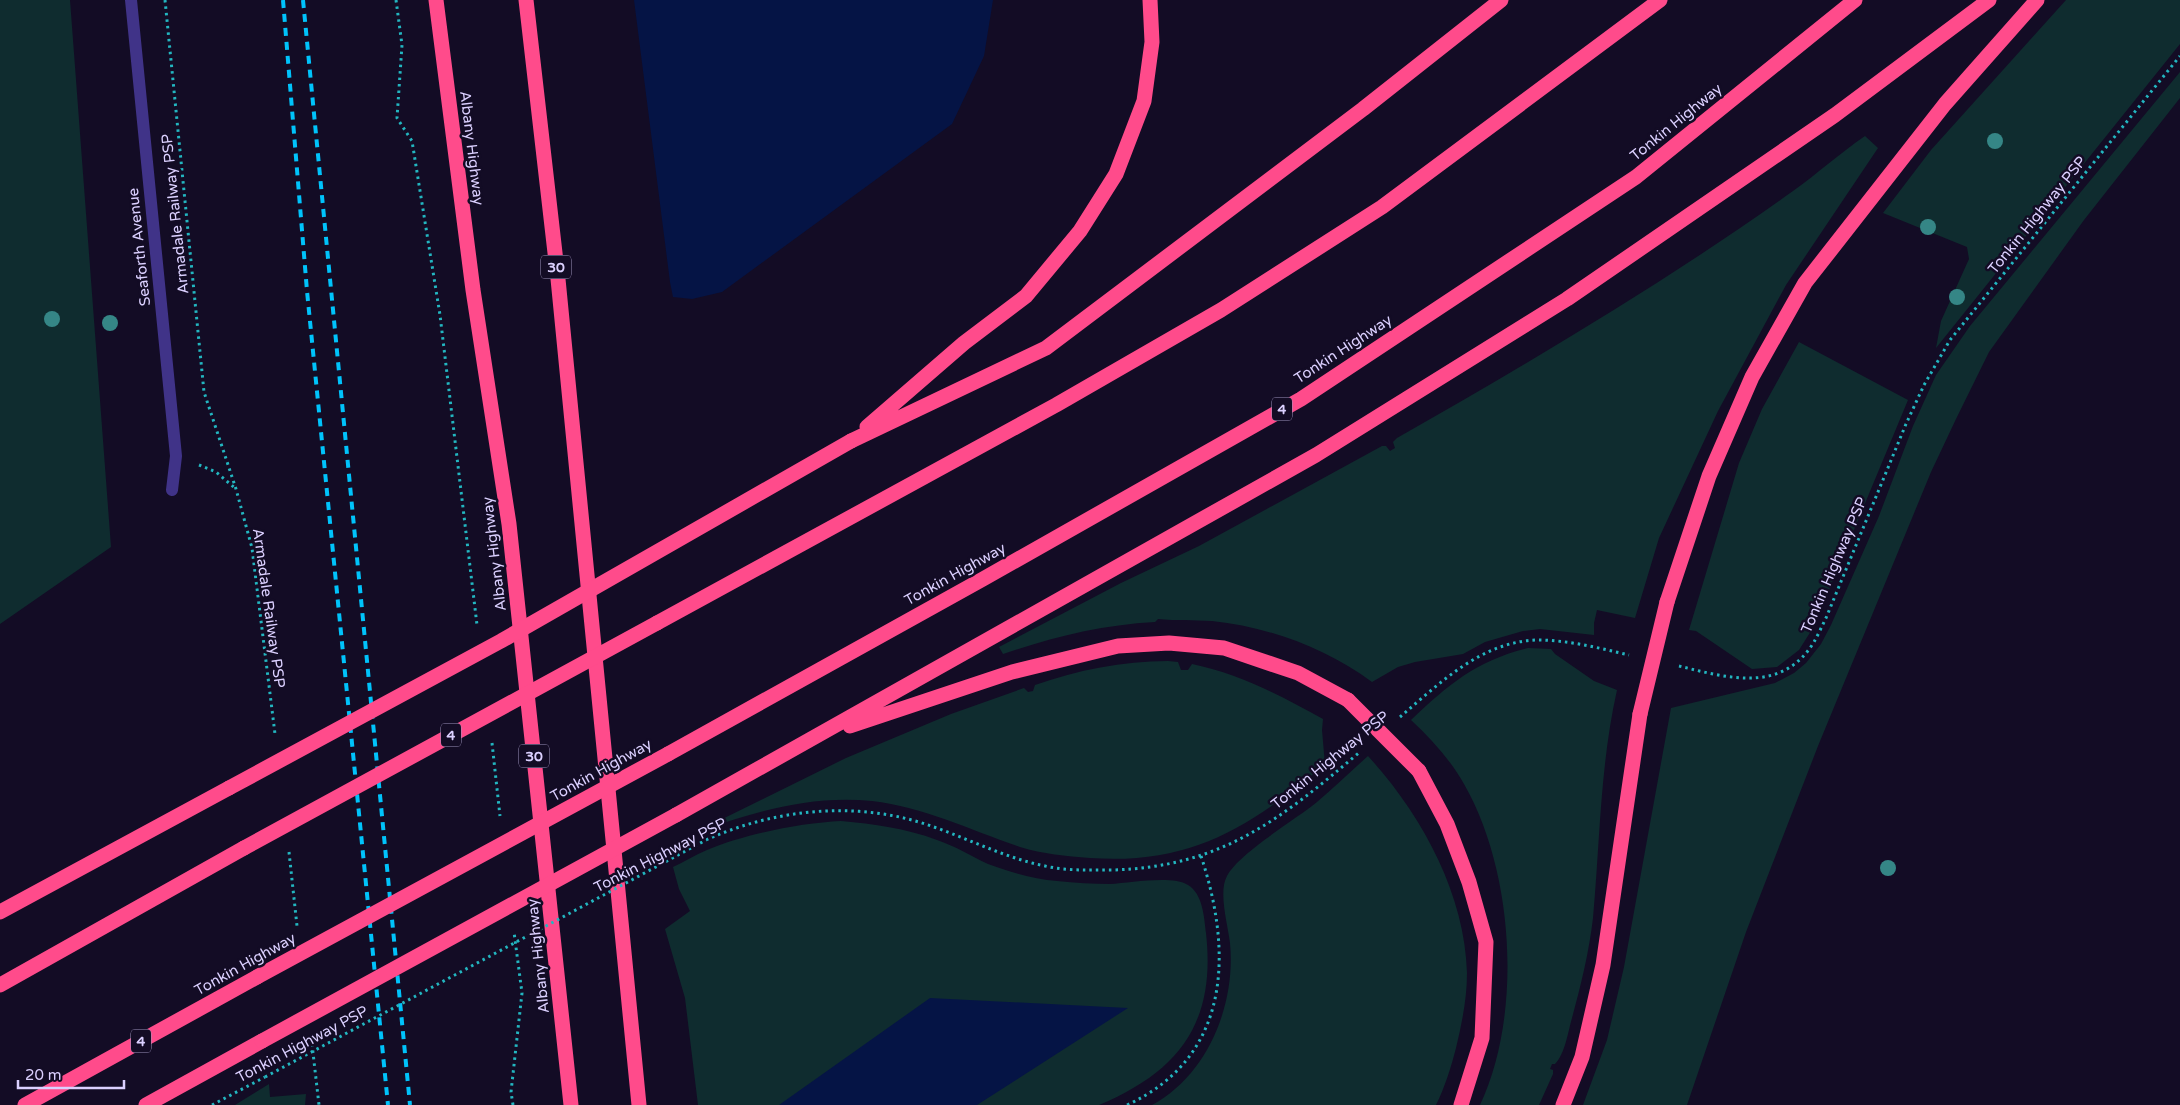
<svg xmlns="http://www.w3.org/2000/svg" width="2180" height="1105" viewBox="0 0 2180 1105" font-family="'Varela Round',sans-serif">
  <rect width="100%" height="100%" fill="#130c25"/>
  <!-- green -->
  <path fill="#0f2c2f" d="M0 0H70L111 547 0 624Z
    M2066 0H2180V44L1936 348 1941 321 1969 259 1967 247 1883 213 1931 150Z
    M2180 72V98L2084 220 1989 352 1956 419 1931 472 1818 746 1746 932 1687 1105H1583L1607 1040 1624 967 1671 708 1775 683 1794 673 1806 663 1821 644 1831 625 1879 516 1913 426 1936 375 1970 326Z
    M1865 136 1878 148 1786 285 1718 411 1659 538 1635 618 1597 610 1594 623V635L1540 629 1523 631 1485 642 1463 654 1415 662 1398 667 1372 682C1326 648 1269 627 1212 621 1194 620 1176 621 1158 619L1155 622C1101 625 1053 637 1003 654L999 647 1121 583 1199 546 1382 446H1386L1390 451 1395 448 1393 442 1397 438C1532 361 1666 282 1793 191 1817 174 1840 153 1865 136Z
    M1799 342 1908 400 1829 590 1811 631 1799 650 1777 667 1752 669 1696 631 1689 630 1739 463 1762 409Z
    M1528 648 1551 649 1555 654 1594 681 1617 690C1600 766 1600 841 1593 918 1589 952 1581 985 1572 1018 1568 1032 1565 1054 1555 1064H1552L1550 1069 1553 1070V1074L1539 1105H1480C1523 1014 1514 871 1464 784 1450 759 1431 739 1411 720 1449 684 1476 661 1528 648Z
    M1168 661 1178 662 1181 670H1188L1192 664C1240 674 1281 696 1323 719L1322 730 1325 765C1249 827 1192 865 1090 858 1066 856 1043 854 1020 847 970 830 924 807 872 801 814 795 760 810 706 829V827L846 758 951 714 1024 688 1028 692 1033 691 1035 685C1078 670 1122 661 1168 661Z
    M1368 756C1421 814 1465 893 1467 973 1467 998 1462 1023 1456 1048 1451 1067 1445 1087 1436 1105H1152C1208 1075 1236 1004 1230 943 1228 925 1218 892 1227 876 1239 853 1295 820 1317 802 1335 787 1351 771 1368 756Z
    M841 821C874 824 905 828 937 840 955 846 971 856 988 864 1009 872 1035 879 1057 881 1075 883 1093 884 1110 884 1130 883 1172 875 1188 885 1203 894 1204 917 1206 933 1216 1022 1180 1071 1099 1105H698L685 998 665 929 690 911 679 889 673 867C684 862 695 855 707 850 744 834 801 823 841 821Z
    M269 1084 270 1097 306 1094 305 1105H235Z"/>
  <!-- water -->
  <path fill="#051445" d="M634 0H993L984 56 952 124 722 292 692 299 673 297 670 282Z
    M930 998 1128 1008 977 1105H779Z"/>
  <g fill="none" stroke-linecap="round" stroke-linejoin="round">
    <!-- path -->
    <path stroke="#23b6c0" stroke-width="3" stroke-dasharray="2.5 4" stroke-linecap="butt" d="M165 0 204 392 236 489 252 548 275 734
      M396 0 402 45 397 118 412 141 440 315 477 625
      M199 465 216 472 236 489
      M1679 666C1728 678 1782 694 1814 642 1818 635 1822 626 1826 618L1906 424 1924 385 1950 340 2180 56
      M1400 717C1440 683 1482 641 1538 640 1568 640 1599 648 1629 655
      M492 743 500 816
      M706 840C777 808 860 800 934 827 971 840 1006 858 1045 866 1067 871 1089 870 1112 870 1222 867 1281 819 1361 751
      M289 852 297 926
      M312 1044 319 1105
      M212 1105 265 1077
      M513 1105 511 1092 522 993 514 932
      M1127 1105C1231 1057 1233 953 1201 856"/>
    <!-- minor -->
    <path stroke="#403388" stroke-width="12" d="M131 0 176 456 172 490"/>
    <!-- highway -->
    <path stroke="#ff4b8b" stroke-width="15" d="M436 0 473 290 509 524 571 1105
      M526 0 558 279 639 1105
      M867 427 964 343 1026 296 1080 231 1116 174 1144 101 1152 42 1150 0
      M851 441 1046 348 1363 109 1501 0
      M1667 602 1709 476 1752 377 1805 283 1945 104 2037 0
      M657 623 1056 405 1221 310 1382 207 1660 0
      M850 726 1012 672 1118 646 1169 643 1224 648 1298 673 1348 700
      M668 754 983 579 1301 399 1636 177 1855 0
      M1419 771 1447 824 1469 882 1486 942 1482 1038 1461 1105
      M676 815 1316 455 1567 299 1835 115 1989 0
      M0 912 229 788
      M0 985 244 848
      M25 1105 257 977
      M146 1105 262 1041
      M1563 1105 1582 1057 1603 965 1640 714"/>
    <!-- rail -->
    <path stroke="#00c3fb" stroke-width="4" stroke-dasharray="8 6" stroke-linecap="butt" d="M283 0 307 291 388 1105
      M303 0 410 1105"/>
    <!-- path-bridge -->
    <path stroke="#23b6c0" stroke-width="3" stroke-dasharray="2.5 4" stroke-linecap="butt" d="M265 1077 706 840"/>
    <!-- highway-bridge -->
    <path stroke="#ff4b8b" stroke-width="15" d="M1348 700 1419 771
      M1640 714 1667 602
      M229 788 501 641 851 441
      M244 848 657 623
      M257 977 668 754
      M262 1041 676 815"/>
  </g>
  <!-- trees -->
  <g fill="#358686">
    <circle cx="1995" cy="141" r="8"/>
    <circle cx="1928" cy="227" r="8"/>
    <circle cx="1957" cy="297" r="8"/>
    <circle cx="52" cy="319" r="8"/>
    <circle cx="110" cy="323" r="8"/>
    <circle cx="1888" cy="868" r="8"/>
  </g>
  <g text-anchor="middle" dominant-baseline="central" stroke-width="5" stroke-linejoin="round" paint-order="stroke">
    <!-- shield labels -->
    <g fill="#130c25" stroke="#9f95be" stroke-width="1">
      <rect x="541" y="255.5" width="30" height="23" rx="4"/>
      <rect x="1272" y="397.5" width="20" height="23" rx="4"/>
      <rect x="441" y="723.5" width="20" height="23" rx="4"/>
      <rect x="519" y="744.5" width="30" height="23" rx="4"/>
      <rect x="131" y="1029.5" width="20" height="23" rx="4"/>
    </g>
    <g font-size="14" font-weight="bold" fill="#dbd0ff">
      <text x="556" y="267">30</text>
      <text x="1282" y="409">4</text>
      <text x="451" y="735">4</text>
      <text x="534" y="756">30</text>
      <text x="141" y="1041">4</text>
    </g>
    <!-- street labels -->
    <g font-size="15" fill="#dbd0ff" stroke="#130c25">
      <text transform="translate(1676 122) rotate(-39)">Tonkin Highway</text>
      <text transform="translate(472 148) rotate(83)">Albany Highway</text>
      <text transform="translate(175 214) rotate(-96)">Armadale Railway PSP</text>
      <text transform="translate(2037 215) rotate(-51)">Tonkin Highway PSP</text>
      <text transform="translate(139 247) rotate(-96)">Seaforth Avenue</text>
      <text transform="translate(1343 349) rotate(-33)">Tonkin Highway</text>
      <text transform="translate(494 554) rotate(-97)">Albany Highway</text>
      <text transform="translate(1834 565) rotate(-67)">Tonkin Highway PSP</text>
      <text transform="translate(955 574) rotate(-29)">Tonkin Highway</text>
      <text transform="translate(269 608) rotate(82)">Armadale Railway PSP</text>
      <text transform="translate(1330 760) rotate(-39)">Tonkin Highway PSP</text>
      <text transform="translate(601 770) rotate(-29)">Tonkin Highway</text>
      <text transform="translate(660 855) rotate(-27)">Tonkin Highway PSP</text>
      <text transform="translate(538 956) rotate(-96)">Albany Highway</text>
      <text transform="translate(245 964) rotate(-29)">Tonkin Highway</text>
      <text transform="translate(302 1044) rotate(-28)">Tonkin Highway PSP</text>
    </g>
  </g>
  <!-- scale -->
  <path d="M18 1080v8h106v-8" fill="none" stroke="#dbd0ff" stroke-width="2.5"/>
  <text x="25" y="1080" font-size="15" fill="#dbd0ff" stroke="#130c25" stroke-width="4" paint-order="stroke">20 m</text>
</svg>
